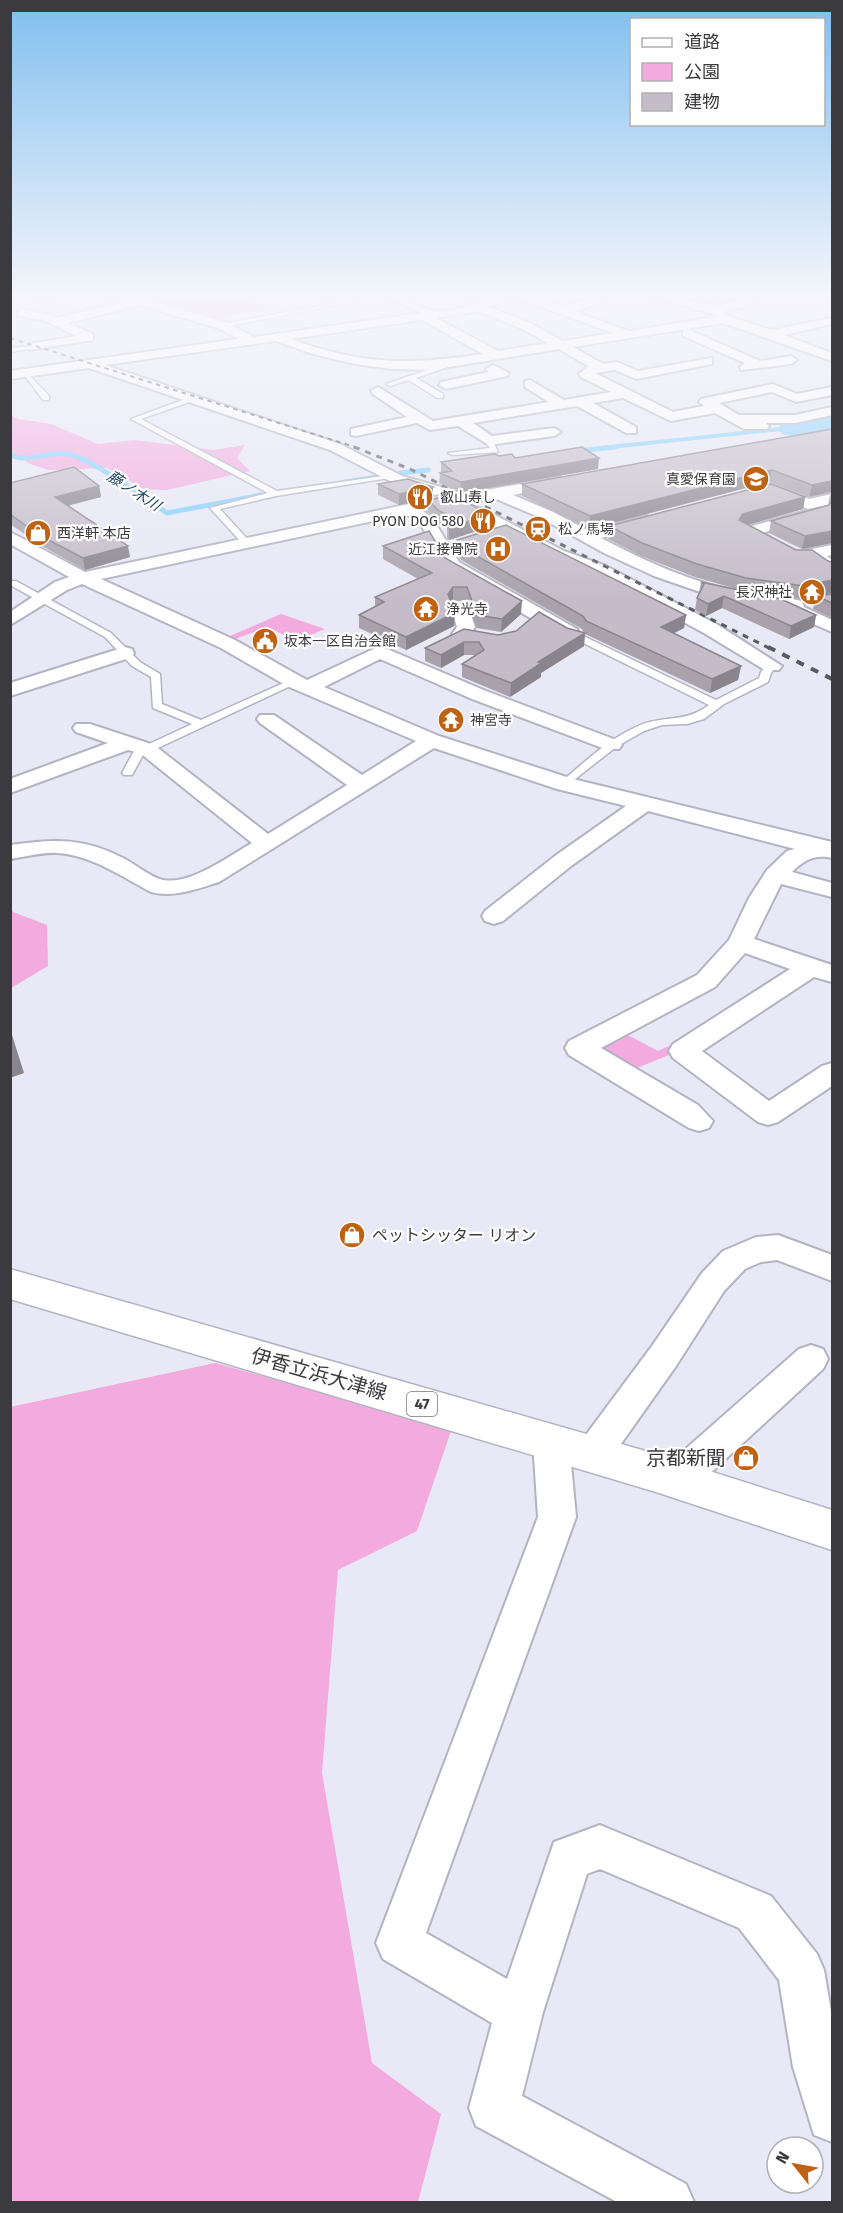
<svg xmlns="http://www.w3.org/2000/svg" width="843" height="2213" viewBox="0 0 843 2213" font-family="'Fira Sans','Noto Sans JP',sans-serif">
  <rect width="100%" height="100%" fill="#e8e8f7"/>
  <!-- green -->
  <path fill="#f3aade" d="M128 292H275L247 301 265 307 221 318Z
    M10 414 19 419 51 424 98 444 134 440 214 450 245 445 237 458 250 471 167 490 144 489 107 468 49 470 30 464 11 451Z
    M281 614 325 629 296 641 268 627 235 639 230 636Z
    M10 906 13 912 47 925 48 966 11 988Z
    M622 1032 658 1051 671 1045 676 1052 630 1071 592 1048Z
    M215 1363 452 1428 417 1531 338 1570 322 1773 372 2063 441 2114 418 2202H11L10 1407Z"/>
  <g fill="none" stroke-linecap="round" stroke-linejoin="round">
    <!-- stream-far1 -->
    <path stroke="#86d0fd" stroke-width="4" d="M601 448 791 428"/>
    <!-- stream -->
    <path stroke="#86d0fd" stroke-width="5" d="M577 451 615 447
      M10 454C29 465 47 450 68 454 93 459 144 498 167 513L261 495
      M400 473 428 470
      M345 482 376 477"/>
    <!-- river -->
    <path fill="#86d0fd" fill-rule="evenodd" d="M832 416V432L791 436 782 434 778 428 782 422Z"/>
    <defs>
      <path id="service" d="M354 299 356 302 222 327 219 325Z
        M35 346V348L10 352V348Z
        M448 363 450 366 416 378 443 394V398H437L409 380 390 386 386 384Z
        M22 372H26L49 396V400H43Z
        M188 398 195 400 141 419 277 491 391 475 395 477 276 496 220 509 250 542 243 544 210 508 268 493 131 419Z
        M489 439 493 441 498 452 452 455 448 453 490 448 485 441Z
        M10 581H16L111 633 140 662 160 674 162 704 201 720 290 680 299 682 143 755 132 775H124L122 773 134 751 192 724 153 708 151 677 132 666 105 637 10 585Z
        M571 633H577L716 700 759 678 761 672 768 664 777 666 771 673 768 682 724 704 704 719 687 724 662 725 644 731 616 747 565 787 561 786V782C585 762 607 740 636 727 663 714 684 724 709 705L571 637Z"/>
      <path id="minor" d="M46 292H65L41 300 35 297Z
        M99 292H118L226 322 254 337 421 313 378 292C402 292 415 308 435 311 460 314 484 296 507 292 526 289 547 301 564 307L593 297 579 292 608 294V298L576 312 629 331 715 317 710 313 633 292H654L714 306 741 301 705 292C723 292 744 290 757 303L723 312 728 316 771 330 832 318V324L784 335 832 353V361L723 323 573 347 603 364 617 362 638 371 712 358V364L636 379 615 370 595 373 673 412 704 406 699 402 701 399 773 384 797 394 832 387V395L796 402 772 392 719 403 739 415H795L832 407V415L795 423H766L769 426 767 429H744L715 413 671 421 623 398 593 403 636 427V433H626L577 406 473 423 492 436 554 428 561 432 554 436 489 445 458 426 430 430 417 423 356 436 351 435V429L407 417 373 394 371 391 378 387 433 421 549 402 525 387V381L530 380 564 400 611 392 581 377 579 374 588 366 559 349 431 370 393 369 355 364 313 354 276 341 105 365 340 444 402 476 441 487 444 490 441 493 436 495 392 482 330 450 89 368 10 379V371L239 339 218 328 139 305 68 323 93 334V340L29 350V344L76 336 43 320 18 316V310H30L58 318 126 301ZM514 297 613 333 563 341 528 322 489 307ZM478 311 520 328 548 343 498 351 436 318ZM422 320 483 354C411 365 361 365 291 339Z
        M687 329 760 361 791 356 797 360 791 364 741 370 740 367 745 363 683 336V330Z
        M493 365 509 373 507 376 446 389 439 385 441 382 489 372 486 369Z
        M559 477 567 482 564 485 513 495 553 512 589 531 646 516 652 518 654 521 652 524 601 538C646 562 694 583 743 593 763 597 783 596 802 601L804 607 832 620V632L779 609 709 595 654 576 604 553 541 518 494 498 465 504 483 509 564 551 606 566 718 625 782 666 779 670H765L704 633 594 574 552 559 471 515 446 507 423 511 433 519 459 562 577 629 579 633 577 637H563L446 569 421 525 406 514 101 579 235 640 307 680 380 646 486 691 619 741 622 745 619 749H605L472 699 380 659 324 687 439 736 573 779 832 842V858C815 854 804 860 792 872L832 883V897L781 884 754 939 832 965V982L814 977 702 1051 769 1101 822 1066 832 1063V1086L778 1122 768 1125 758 1122 673 1058 669 1051 673 1044 790 969 745 953 715 987 601 1048 698 1105 713 1121 709 1128 699 1131 689 1128 569 1055 565 1048 569 1041 697 975 729 940 749 898 767 870 787 851 795 849 648 811 571 866 503 921 494 924 485 921 482 916 485 911 555 856 626 806 557 789 434 748 219 882C197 889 174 898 151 892 121 876 91 855 57 853 42 852 25 857 10 859V845C53 839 83 837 123 858 135 864 150 877 163 880 191 885 229 856 252 843L140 753 128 750 10 793V779L108 743 76 732 73 728 76 724H90L154 745 268 834 347 785 260 723 257 719 260 715H274L362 775 416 741 287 686 221 648 82 584 67 590 10 625V612L55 582 69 577 10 544V532L85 572 409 504Z
        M769 484 809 499 832 494V504L808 509 764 492 761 489Z
        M806 511 812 513 814 516 812 519 762 533 780 544 778 548H766L739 532 741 529Z
        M832 545V555L827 556 832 560V573L826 572 805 554 807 550Z
        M459 601 468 606 475 627 468 638 461 640 452 634 457 627 450 606Z
        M125 647 132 649 134 653 132 657 10 696V683Z
        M778 1235 832 1255V1281L777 1260 761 1262 745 1269 724 1291 676 1366 606 1465 593 1470 580 1465 575 1454 580 1443 652 1346 702 1273 723 1251 756 1237Z
        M811 1345 823 1349 828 1359 823 1369 690 1492 677 1497 664 1492 659 1480 664 1468 799 1349Z
        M551 1426 564 1431 569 1442 576 1517 426 1933 507 1979 554 1842 600 1825 771 1896 817 1954 824 1970 832 2017V2142L814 2135 793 2067 779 1980 739 1928 600 1869 587 1874 543 2012 522 2096 686 2184 694 2202H617L476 2126 469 2108 492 2023 383 1959 376 1943 538 1517 533 1442 538 1431Z"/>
      <path id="primary" d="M10 1269 656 1454 832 1510V1550L656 1492 10 1299Z"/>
    </defs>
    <!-- service casing -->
    <use href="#service" stroke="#b3b3c1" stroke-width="3"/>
    <!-- minor casing -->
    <use href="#minor" stroke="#b3b3c1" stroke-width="4"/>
    <!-- primary casing -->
    <use href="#primary" stroke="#b3b3c1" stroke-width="3"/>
    <!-- service -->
    <use href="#service" fill="#fff" fill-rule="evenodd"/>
    <!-- minor -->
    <use href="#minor" fill="#fff" fill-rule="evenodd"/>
    <!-- primary -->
    <use href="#primary" fill="#fff" fill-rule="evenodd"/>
    <!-- rail-far2 -->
    <path stroke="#595960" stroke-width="2" stroke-dasharray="4.5 4.5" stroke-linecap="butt" d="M10 338 358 448"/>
    <!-- rail-far1 -->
    <path stroke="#595960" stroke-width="3" stroke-dasharray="6 6" stroke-linecap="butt" d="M354 447 410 469 771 649"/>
    <!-- rail -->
    <path stroke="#595960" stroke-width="4" stroke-dasharray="8 8" stroke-linecap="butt" d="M768 647 832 679"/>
  </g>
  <!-- wall -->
  <path fill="#a9a2ad" d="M832 429 809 497 769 482 589 529 522 496V484Z
    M499 456 515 458 598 469 460 493 439 483 440 473H441V462Z
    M10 483 99 486 101 497 68 506 130 557 85 570 42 546 10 524Z
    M378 484 433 498 399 505 378 495Z
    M832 494V543L802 549 769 533 771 521 828 505 830 495Z
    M805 497 803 509 748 525 796 550 832 562V593L819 595 832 594V618L813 609 816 596 802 599 743 591 695 577 641 556 608 539 609 526Z
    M428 500 490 515 489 527 449 540 447 538V528L439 524 428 512Z
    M457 540 686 615 684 628 673 633 741 666 738 680 710 693 585 634 584 646 541 673V677L510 697 462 677V664L476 655H464L441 668 425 661V648L498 635 567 628 584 633 582 629 461 560 456 553Z
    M383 546 445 558 521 614 501 632 477 628 466 600H453L451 602 454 626 406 650 359 628V615L375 607V597L418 579 383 559Z
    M701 582 816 615 814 627 789 639 722 608 706 616 695 610 697 598 699 593Z"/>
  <!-- shaded-wall -->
  <path fill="#89848d" d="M599 458 598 469 460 493 461 482Z
    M772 470 769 482 589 529 590 516Z
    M832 481V492L809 497 812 485Z
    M99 486 101 497 57 508 55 497Z
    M433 487V498L399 505V494Z
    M805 497 803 509 740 527 739 520 743 514Z
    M490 515 489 527 449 540V527Z
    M832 531V543L802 549 805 536Z
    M128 546 130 557 85 570 83 558Z
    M832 580V593L802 599 804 586Z
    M453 587V600L448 607V594Z
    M724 596 722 608 706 616 708 604Z
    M522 601 521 614 501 632 502 619Z
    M455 613 454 626 406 650V637Z
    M686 615 684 628 659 641 661 627Z
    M816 615 814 627 789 639 791 626Z
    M585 633 584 646 541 673V677L510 697 511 683 538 662Z
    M464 642V655L441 668V655Z
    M741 666 738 680 710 693 712 679Z
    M12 1035 24 1073 10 1078V1036Z"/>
  <!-- building -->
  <path fill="#c4bcc9" stroke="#89848d" stroke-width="1.5" d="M832 429V481L812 485 772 470 590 516 522 484Z
    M582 447 599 458 461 482 440 473 452 471 441 462 495 454 499 456 512 454 515 458Z
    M74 467 99 486 55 497 128 546 83 558 39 535 10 514V483Z
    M408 479 433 487 399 494 378 484Z
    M771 484 805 497 743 514 739 520 796 550H812L828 561 832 562V580L804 586 746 578 697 564 642 543 609 526Z
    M446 497 470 504 490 515 449 527 448 525 460 521 439 511 428 500Z
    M832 501V531L805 536 771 521 829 505Z
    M506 525 686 615 661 627 741 666 712 679 586 621 583 616 461 547 457 540Z
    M429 531 445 558 522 601 502 619 477 615 467 587H453L448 594 455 613 406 637 359 615 384 602 375 597 432 573 383 546Z
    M701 582 781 599 816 615 791 626 724 596 708 604 697 598 704 584Z
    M832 594V603L816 596Z
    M539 612 567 628 585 633 538 662 541 663 511 683 462 664 484 650 479 642H464L441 655 425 648 464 629 498 635 516 631Z"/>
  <!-- sky -->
  <linearGradient id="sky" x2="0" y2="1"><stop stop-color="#81bff0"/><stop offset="0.49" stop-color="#f5f5fb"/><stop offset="1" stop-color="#f5f5fb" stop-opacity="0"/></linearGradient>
  <rect width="843" height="602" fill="url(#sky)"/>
  <!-- icons -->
  <defs>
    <symbol id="school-disc" viewBox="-11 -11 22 22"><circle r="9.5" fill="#bf6212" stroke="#fff"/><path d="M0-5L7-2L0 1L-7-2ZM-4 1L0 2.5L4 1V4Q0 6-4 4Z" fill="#fff"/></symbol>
    <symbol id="restaurant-disc" viewBox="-11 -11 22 22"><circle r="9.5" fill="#bf6212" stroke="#fff"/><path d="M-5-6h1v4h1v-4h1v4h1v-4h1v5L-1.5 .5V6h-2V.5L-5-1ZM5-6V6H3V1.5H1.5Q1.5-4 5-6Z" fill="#fff"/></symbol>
    <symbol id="station-disc" viewBox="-11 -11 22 22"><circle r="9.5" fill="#bf6212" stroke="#fff"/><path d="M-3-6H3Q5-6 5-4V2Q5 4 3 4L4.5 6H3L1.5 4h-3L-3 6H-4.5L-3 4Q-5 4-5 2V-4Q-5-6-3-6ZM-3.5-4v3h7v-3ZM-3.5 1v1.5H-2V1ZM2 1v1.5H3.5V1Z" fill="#fff"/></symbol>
    <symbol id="shop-disc" viewBox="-11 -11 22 22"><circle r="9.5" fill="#bf6212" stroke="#fff"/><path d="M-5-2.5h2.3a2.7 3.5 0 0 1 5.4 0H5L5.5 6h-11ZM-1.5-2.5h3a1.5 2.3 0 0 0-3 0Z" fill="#fff"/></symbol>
    <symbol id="hospital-disc" viewBox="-11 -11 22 22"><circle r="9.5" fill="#bf6212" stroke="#fff"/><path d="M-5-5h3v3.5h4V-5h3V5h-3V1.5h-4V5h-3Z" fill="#fff"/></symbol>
    <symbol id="temple-disc" viewBox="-11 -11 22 22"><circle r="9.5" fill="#bf6212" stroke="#fff"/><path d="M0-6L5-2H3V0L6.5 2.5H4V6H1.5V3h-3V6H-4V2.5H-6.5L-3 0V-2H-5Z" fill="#fff"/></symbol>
    <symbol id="civic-disc" viewBox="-11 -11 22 22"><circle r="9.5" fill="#bf6212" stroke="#fff"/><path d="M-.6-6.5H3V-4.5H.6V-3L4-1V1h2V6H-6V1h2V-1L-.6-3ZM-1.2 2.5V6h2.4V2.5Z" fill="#fff"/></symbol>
  </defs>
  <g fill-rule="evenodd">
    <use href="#school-disc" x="741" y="464" width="30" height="30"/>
    <use href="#restaurant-disc" x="405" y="482" width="30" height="30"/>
    <use href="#restaurant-disc" x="468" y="506" width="30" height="30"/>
    <use href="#station-disc" x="523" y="514" width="30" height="30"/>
    <use href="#shop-disc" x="23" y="518" width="30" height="30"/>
    <use href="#hospital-disc" x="483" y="534" width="30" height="30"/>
    <use href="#temple-disc" x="797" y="577" width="30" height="30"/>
    <use href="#temple-disc" x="411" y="594" width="30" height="30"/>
    <use href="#civic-disc" x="250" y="626" width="30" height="30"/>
    <use href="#temple-disc" x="436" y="705" width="30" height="30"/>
    <use href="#shop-disc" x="337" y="1220" width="30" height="30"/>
    <use href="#shop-disc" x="731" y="1443" width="30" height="30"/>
  </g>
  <g text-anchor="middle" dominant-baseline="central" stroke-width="4.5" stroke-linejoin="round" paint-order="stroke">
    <!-- far-poi labels -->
    <g font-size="14" fill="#3a3a3f" stroke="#fff" text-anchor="start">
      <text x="736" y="479" text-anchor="end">真愛保育園</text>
      <text x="440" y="497">叡山寿し</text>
      <text x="464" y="521" text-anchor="end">PYON DOG 580</text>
      <text x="558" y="529">松ノ馬場</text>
      <text x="57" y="533">西洋軒 本店</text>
      <text x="478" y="549" text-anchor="end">近江接骨院</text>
      <text x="792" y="592" text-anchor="end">長沢神社</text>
      <text x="446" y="609">浄光寺</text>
      <text x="284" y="641">坂本一区自治会館</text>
      <text x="470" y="720">神宮寺</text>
    </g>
    <!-- far-water labels -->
    <g font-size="15" font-style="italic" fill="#204960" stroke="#fff">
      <text transform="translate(134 491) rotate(33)">藤ノ木川</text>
    </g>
    <!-- shield labels -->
    <rect fill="#fff" stroke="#757579" stroke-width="1.5" x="407" y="1392" width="30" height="24" rx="4.5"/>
    <g font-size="15" font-weight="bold" fill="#3a3a3f">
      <text x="422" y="1404">47</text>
    </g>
    <!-- poi labels -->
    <g font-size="16" fill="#3a3a3f" stroke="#fff" text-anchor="start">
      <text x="372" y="1235">ペットシッター リオン</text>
    </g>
    <!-- near-street labels -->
    <g font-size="20" fill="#3a3a3f" stroke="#fff">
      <text transform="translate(319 1374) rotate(16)">伊香立浜大津線</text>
    </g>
    <!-- near-poi labels -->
    <g font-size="20" fill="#3a3a3f" stroke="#fff" text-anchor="end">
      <text x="726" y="1458">京都新聞</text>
    </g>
  </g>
  <!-- border -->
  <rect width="843" height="2213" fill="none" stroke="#3a3a3f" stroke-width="24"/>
  <!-- legend -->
  <rect x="630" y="18" width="195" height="108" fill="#ffffff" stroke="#b0b0b2" stroke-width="1.5"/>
  <rect x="642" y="38" width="30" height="9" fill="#ffffff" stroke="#b0b0b2" stroke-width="1.5"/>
  <text x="684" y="48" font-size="18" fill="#3a3a3f">道路</text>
  <rect x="642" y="63" width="30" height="18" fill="#f3aade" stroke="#b0b0b2" stroke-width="1.5"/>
  <text x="684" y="78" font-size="18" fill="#3a3a3f">公園</text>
  <rect x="642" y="93" width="30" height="18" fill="#c4bcc9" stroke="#b0b0b2" stroke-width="1.5"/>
  <text x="684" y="108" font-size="18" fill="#3a3a3f">建物</text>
  <!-- north arrow -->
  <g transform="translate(795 2165) rotate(301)"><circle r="28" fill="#ffffff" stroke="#b0b0b2" stroke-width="1.5"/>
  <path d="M0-4.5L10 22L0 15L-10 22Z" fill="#bf6212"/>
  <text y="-9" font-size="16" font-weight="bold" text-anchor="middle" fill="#3a3a3f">N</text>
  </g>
</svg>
